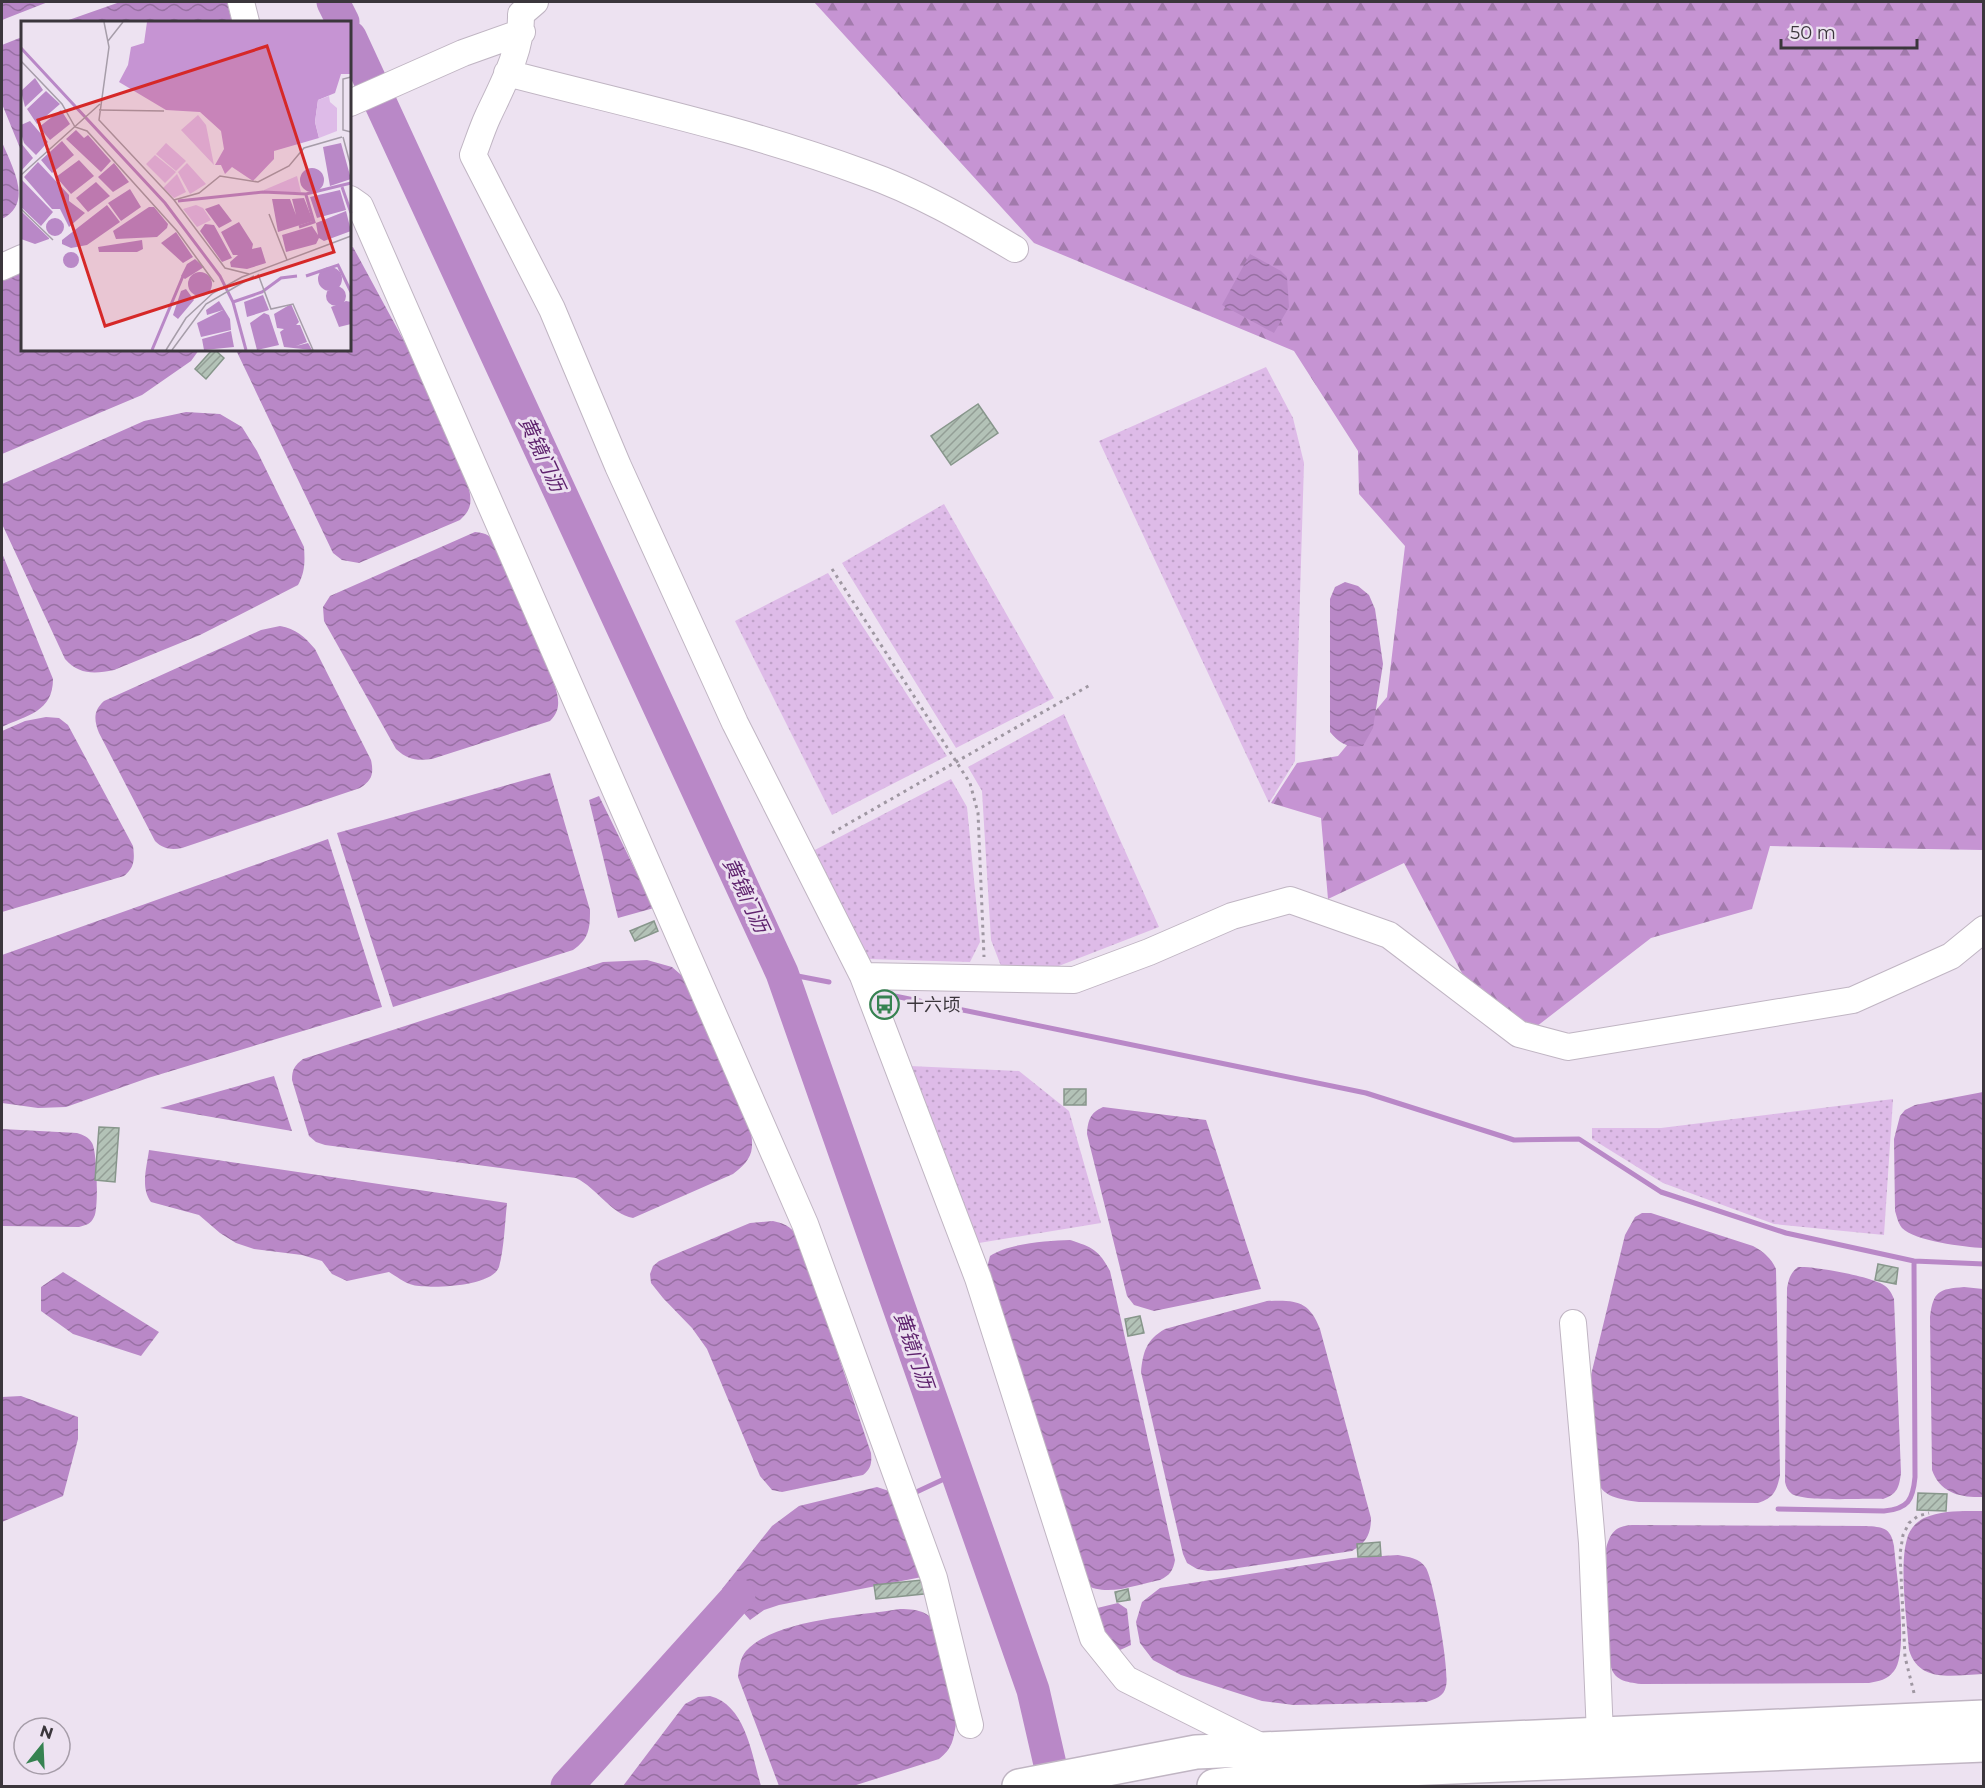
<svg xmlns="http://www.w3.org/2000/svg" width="1985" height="1788" viewBox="0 0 1985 1788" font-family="Montserrat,'Noto Sans SC',sans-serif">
  <defs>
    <pattern id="forest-firs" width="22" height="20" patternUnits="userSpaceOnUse" patternTransform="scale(1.5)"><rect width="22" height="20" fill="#c694d3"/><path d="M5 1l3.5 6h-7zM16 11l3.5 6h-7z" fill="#a27aac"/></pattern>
    <pattern id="garden-dots" width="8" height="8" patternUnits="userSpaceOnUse" patternTransform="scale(1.5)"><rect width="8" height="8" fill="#debbe8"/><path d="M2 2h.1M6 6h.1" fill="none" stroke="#bfa1c8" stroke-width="1.8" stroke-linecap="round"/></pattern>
    <pattern id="water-waves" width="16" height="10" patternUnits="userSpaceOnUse" patternTransform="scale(1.5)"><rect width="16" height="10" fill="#b988c7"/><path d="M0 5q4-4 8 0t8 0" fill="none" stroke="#9870a3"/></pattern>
    <pattern id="building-hatch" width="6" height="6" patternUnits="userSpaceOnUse" patternTransform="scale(1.5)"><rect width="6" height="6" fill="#b3c2b7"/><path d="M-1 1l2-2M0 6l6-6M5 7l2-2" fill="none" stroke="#939e96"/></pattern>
  </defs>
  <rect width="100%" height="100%" fill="#ede2f1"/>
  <!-- forest -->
  <path fill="url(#forest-firs)" d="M814 2H1983V850L1770 846 1752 909 1651 938 1532 1030 1465 979 1404 863 1328 899 1321 818 1271 803 1297 763 1338 756 1387 697 1405 546 1359 494 1358 451 1294 351 1034 243Z"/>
  <!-- garden -->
  <path fill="url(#garden-dots)" d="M1266 367 1293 418 1304 463 1295 761 1269 803 1099 441Z
    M944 504 1054 698 956 748 842 563Z
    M828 573 947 756 832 815 735 621Z
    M1064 714 1159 927 1051 969 1001 966 991 940 982 791 968 767Z
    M951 779 967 807 980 942 970 962 866 959 809 853Z
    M910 1066 1019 1071 1069 1111 1101 1223 973 1244Z
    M1893 1099 1884 1235 1774 1224 1663 1183 1592 1139V1128H1661Z"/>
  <!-- water -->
  <path fill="url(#water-waves)" d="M2 2H48L2 20Z
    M120 2H227L232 22H63Z
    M22 37V153L2 104V45Z
    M2 142C12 167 34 203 2 219Z
    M353 247 416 363 469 489C472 503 471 510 460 520L359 563 342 560 333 553 236 350H350V248Z
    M1250 254 1281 271 1287 277 1289 307 1274 333 1222 305Z
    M22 270V350H199L191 361 142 395 2 454V280Z
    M186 412 220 414 242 427 257 451 304 547C305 562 305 572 298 585L200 635 114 670C95 674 79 675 65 659L2 524V484L144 421Z
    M475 532C487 533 492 536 497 546L555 686C559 700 561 710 550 721L432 759C417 761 408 760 396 749L324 621 323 607 330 596Z
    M2 553 53 679C53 712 27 715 2 727Z
    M1345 582 1358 586 1369 595 1375 609 1383 664 1373 728 1363 746C1348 748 1340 744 1330 732V599L1335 587Z
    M280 626C296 629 304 636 315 649L371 760C374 774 372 780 360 788L182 848C171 850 163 849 155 841L99 733C94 720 93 711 104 701L261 630Z
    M46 717 59 718 68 725 133 846C135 860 134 868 124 876L2 912V731L25 721Z
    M550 773 590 910C590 929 589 939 573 950L393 1007 337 833Z
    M599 796 654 908 618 918 589 800Z
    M328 839 382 1007 148 1078 66 1107 38 1108 2 1103V955Z
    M647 960 672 967 687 980 750 1125C754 1150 754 1158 733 1174L633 1218C611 1214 597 1188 576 1178L325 1145 316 1142 309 1136 292 1080C292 1069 295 1065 303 1059L603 962Z
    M274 1076 292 1131 160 1108Z
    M1983 1092V1248C1965 1247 1914 1241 1902 1228 1898 1223 1897 1217 1895 1211L1894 1139 1900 1116 1905 1110 1915 1105Z
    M1103 1107 1206 1120 1261 1289 1154 1311 1134 1305 1127 1296 1087 1134C1088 1120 1090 1113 1103 1107Z
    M2 1129 77 1133C83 1135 89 1137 92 1143 97 1150 99 1209 94 1217 91 1224 86 1225 79 1227L2 1226Z
    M149 1150 507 1203C505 1221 504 1250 499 1267 492 1287 430 1289 413 1285 404 1283 396 1276 389 1272L347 1281 332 1274 322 1261 302 1255 254 1249 236 1243 220 1233 199 1215 151 1202C140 1188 147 1166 149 1150Z
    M1642 1213H1651L1753 1246C1764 1252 1771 1258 1776 1269L1780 1475C1777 1490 1774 1498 1758 1503L1639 1502C1619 1499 1602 1498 1595 1477L1591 1375 1625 1235 1635 1217Z
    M773 1221C787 1224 793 1228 800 1241L871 1453C872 1463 871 1469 863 1475L782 1492 772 1490 760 1476 707 1349 692 1328 663 1298 651 1283 650 1274 653 1266 659 1261 750 1223Z
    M1070 1240C1092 1247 1099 1250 1110 1271L1175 1560C1173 1571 1170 1575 1160 1580 1138 1584 1106 1598 1085 1584L986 1272 990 1256C1009 1243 1047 1241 1070 1240Z
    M1798 1267C1815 1266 1867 1276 1882 1284 1889 1288 1891 1292 1894 1299L1901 1473C1899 1487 1898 1494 1883 1499 1865 1498 1805 1502 1792 1494 1788 1491 1786 1487 1785 1482L1787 1288C1789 1279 1790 1273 1798 1267Z
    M63 1272 159 1332 141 1356 73 1334 41 1311V1287Z
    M1964 1287 1983 1289V1497C1961 1498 1940 1493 1932 1470L1930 1317C1933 1291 1939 1289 1964 1287Z
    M1267 1301C1295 1300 1309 1300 1320 1329L1371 1518C1371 1534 1366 1543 1352 1551L1224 1570 1208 1571 1197 1569 1187 1563 1183 1554 1141 1372C1143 1352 1146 1340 1165 1329Z
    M21 1396 78 1417V1439L63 1496 2 1522V1397Z
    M877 1487 895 1493 927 1576 779 1605 764 1610 750 1620 722 1589 772 1526 799 1506Z
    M1983 1511V1674C1955 1675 1919 1684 1909 1650 1907 1621 1899 1566 1907 1539 1909 1530 1916 1522 1924 1518 1942 1510 1964 1511 1983 1511Z
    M1632 1525 1866 1526C1882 1527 1891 1527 1894 1546 1896 1572 1909 1652 1894 1671 1887 1680 1879 1681 1869 1683L1641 1684C1626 1682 1613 1681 1610 1663L1606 1549C1610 1533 1615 1526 1632 1525Z
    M1398 1555C1408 1557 1420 1558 1426 1568 1434 1582 1450 1672 1446 1686 1444 1697 1435 1699 1426 1702L1294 1705 1262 1701 1181 1675 1153 1660 1140 1643 1136 1622 1142 1602 1160 1588 1351 1558Z
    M1118 1603 1127 1609 1131 1645 1120 1650 1103 1635 1093 1609Z
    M900 1609C920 1609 930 1612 941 1630L956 1724C953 1740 953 1748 939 1759L853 1786H779L738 1677C739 1668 740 1658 746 1651 775 1619 858 1616 900 1609Z
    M710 1696C746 1705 752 1756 761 1786H623L685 1704 698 1697Z"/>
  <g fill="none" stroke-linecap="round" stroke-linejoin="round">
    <!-- stream -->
    <path stroke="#b988c7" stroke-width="5" d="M782 973 829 982
      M885 994 1366 1093 1514 1140 1579 1139 1661 1192 1786 1233 1914 1261 1984 1264
      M912 1494 957 1473
      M1778 1509 1884 1511C1908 1509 1913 1500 1915 1477L1914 1261"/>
    <!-- river -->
    <path stroke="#b988c7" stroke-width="33" d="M333 2 343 22
      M350 37 782 973 1033 1690 1055 1786
      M567 1786 739 1595"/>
  </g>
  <!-- building -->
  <path fill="url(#building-hatch)" stroke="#87968b" stroke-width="1.5" d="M212 350H215L224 358 206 379 195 369Z
    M978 404 998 433 951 465 931 436Z
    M654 921 658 931 635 941 630 931Z
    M1064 1089H1086V1105H1064Z
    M99 1127 119 1128 115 1182 95 1180Z
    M1878 1264 1898 1268 1896 1284 1875 1280Z
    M1140 1316 1144 1333 1128 1336 1125 1319Z
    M1918 1493 1947 1494 1946 1511 1917 1510Z
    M1380 1542 1381 1556 1358 1557 1357 1544Z
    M932 1579 933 1593 876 1599 874 1585Z
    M1128 1589 1130 1600 1117 1602 1115 1592Z"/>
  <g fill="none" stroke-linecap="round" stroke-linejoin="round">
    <defs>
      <path id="minor" d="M241 2 246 22
        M535 2 521 14C522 50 503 84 488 116 482 129 478 142 473 155L552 309 618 466 735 723 863 976 978 1278 1093 1638 1126 1679 1264 1748
        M507 73C627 104 748 130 864 173 918 192 966 220 1015 249
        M350 103 463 53 522 32
        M350 199 360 206 805 1224 934 1578 970 1725
        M2 267 22 258
        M863 976 1074 980 1149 952 1232 916 1290 900 1389 935 1519 1034 1568 1047 1853 1000 1951 956 1984 929
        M1573 1323 1592 1543 1600 1735"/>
      <path id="major" d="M1019 1786 1196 1752 1984 1717
        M1214 1786 1334 1772 1984 1745"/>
    </defs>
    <!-- minor casing -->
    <use href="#minor" stroke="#c0b5c3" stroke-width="28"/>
    <!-- major casing -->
    <use href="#major" stroke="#c0b5c3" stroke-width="36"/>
    <!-- path -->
    <path stroke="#9f97a2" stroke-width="3" stroke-dasharray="3 4.5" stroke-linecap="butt" d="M832 569 970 783 978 813 984 957
      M832 833 1092 684
      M1914 1693 1905 1657 1900 1554 1903 1535 1909 1523 1918 1516 1929 1513"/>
    <!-- minor -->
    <use href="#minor" stroke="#fff" stroke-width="26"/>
    <!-- major -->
    <use href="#major" stroke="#fff" stroke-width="33"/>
  </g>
  <!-- icons -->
  <defs>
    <symbol id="bus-ring" viewBox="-11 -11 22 22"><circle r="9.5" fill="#ede2f1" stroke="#368251" stroke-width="1.5"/><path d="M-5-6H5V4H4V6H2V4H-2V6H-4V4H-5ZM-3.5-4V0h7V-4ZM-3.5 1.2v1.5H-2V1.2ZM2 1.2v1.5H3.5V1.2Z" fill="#368251"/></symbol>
  </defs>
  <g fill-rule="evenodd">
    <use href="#bus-ring" x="868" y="988" width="33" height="33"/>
  </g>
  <g text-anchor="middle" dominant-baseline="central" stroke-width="6" stroke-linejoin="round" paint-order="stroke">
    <!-- poi labels -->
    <g font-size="18" fill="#3b363c" stroke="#ede2f1" text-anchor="start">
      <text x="906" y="1005">十六顷</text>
    </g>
    <!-- water labels -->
    <g font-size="20" font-style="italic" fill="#5f236e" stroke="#ede2f1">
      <text transform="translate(542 454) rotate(65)">黄镜门沥</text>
      <text transform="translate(746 895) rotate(65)">黄镜门沥</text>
      <text transform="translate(914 1350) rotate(71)">黄镜门沥</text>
    </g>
  </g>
  <!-- overview -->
  <g transform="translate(21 21)">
    <rect width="330" height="330" fill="#ede2f1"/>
    <path d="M126 1H330V53H320L314 72 297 79 294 101 298 117 253 130V138L232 160 211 146 204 153 200 144H194L203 128 200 110 179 91 145 89 98 61 107 44 110 26 123 22Z" fill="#c694d3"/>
    <path d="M308 75 309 81 316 87V110L298 117 294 101 297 79ZM177 94 185 104 193 144 160 109ZM145 122 165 140 155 150 135 133ZM134 134 155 151 144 162 125 143ZM166 142 185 163 169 173 157 151ZM156 153 165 171 153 177 142 167ZM276 155 280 171H243V169ZM175 184 182 187 190 199 176 206 162 188Z" fill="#debbe8"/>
    <path d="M14 57 22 69 4 86 0 70ZM25 70 39 83 16 103 6 88ZM40 89 49 103 29 119 18 106ZM9 100 27 121 15 134 3 122 0 112V104ZM55 109 63 117 67 114 90 140 80 151 45 118ZM41 120 53 134 31 152 20 139ZM0 122 12 137 0 150ZM320 122 330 158 309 165 302 126ZM58 139 73 155 50 173 35 156ZM17 141 48 174V180L64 192 48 206 39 188H31L3 156ZM93 142 108 161 92 171 77 156ZM279 159a12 12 0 1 1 24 0a12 12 0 1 1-24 0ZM0 158 32 191 20 205 0 186ZM75 161 89 175 67 191 55 177ZM109 168 120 186 100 200 87 182ZM319 169 325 189 296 197 289 176ZM283 177 292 200 257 211 251 178H269L275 194 271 178ZM198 183 211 200 198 207 184 188ZM86 184 99 201 66 224 50 227 41 223V219ZM128 186H133L147 203 146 207 136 216 95 218 92 210ZM0 190 28 217V218L14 223 0 218ZM325 190 330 210 303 220 298 217 295 223 265 231 261 214 291 205 297 214 295 202ZM25 206a9 9 0 1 1 18 0a9 9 0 1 1-18 0ZM218 201 232 223 231 228 240 226 245 242 226 248 210 246 209 241 217 234H212L200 211ZM184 203 193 204 211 237 201 241 179 210ZM155 211 172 236 162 242 140 222ZM121 219 122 228 116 231H78L77 226ZM42 239a8 8 0 1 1 16 0a8 8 0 1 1-16 0ZM174 238 183 246 164 258 160 255 166 243ZM297 258a12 12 0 1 1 24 0a12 12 0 1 1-24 0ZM167 263a12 12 0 1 1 24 0a12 12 0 1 1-24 0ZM305 275a10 10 0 1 1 20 0a10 10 0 1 1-20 0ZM165 268 173 279 157 298 152 294 160 270ZM242 274 248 289 226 296 223 281ZM198 280 209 298 210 309 180 316 176 302 202 289 186 294 185 289ZM325 280 330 281V303L318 306 310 286ZM270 283 278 301 275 304H279L286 321 275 325 287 322 291 329 263 326 259 311 263 308 256 307 253 293ZM243 292 248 294 258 324 236 329 229 302ZM210 310 213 326 183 329 181 318Z" fill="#b988c7"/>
    <path fill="none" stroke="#b988c7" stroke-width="3" d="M0 27 144 182 199 255 212 281 225 329M321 166 330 192M157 180 242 171 285 173 330 162M278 206 293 201 285 174M285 255 317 244 330 271M212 281 241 271 260 257 276 255M131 329 162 255"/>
    <path fill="none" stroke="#a69da9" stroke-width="1.5" d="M83 1 88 26 78 99 153 179 204 247 228 253M87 20 102 1M0 40 41 83 54 106 66 110 156 210 193 261M330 56 322 58V109L330 111M78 89 143 90M322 116 330 146M0 154 79 83M153 179 178 172 199 155 237 161 268 145 283 127 321 116M0 188 32 219M248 193 266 239M237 253 250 288 272 283 292 329M145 329 165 297 192 272 221 256 330 215M151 329 185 283 233 255"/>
    <path fill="#d62828" fill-opacity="0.15" stroke="#d62828" stroke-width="3" d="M246 25 313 231 84 305 17 99Z"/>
    <rect width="330" height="330" fill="none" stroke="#3b363c" stroke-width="3"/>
  </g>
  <!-- border -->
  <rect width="1985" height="1788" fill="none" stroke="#3b363c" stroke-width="6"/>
  <!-- north arrow -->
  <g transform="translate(42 1746) rotate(18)"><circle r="28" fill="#ede2f1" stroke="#a69da9" stroke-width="1.5"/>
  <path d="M0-4.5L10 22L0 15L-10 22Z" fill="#368251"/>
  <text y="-9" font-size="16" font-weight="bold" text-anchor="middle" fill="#3b363c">N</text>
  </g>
  <!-- scale -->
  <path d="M1781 39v9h136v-9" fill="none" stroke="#3b363c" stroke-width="3"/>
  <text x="1790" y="39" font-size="18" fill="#3b363c" stroke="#ede2f1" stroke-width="4.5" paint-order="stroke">50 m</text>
</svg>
